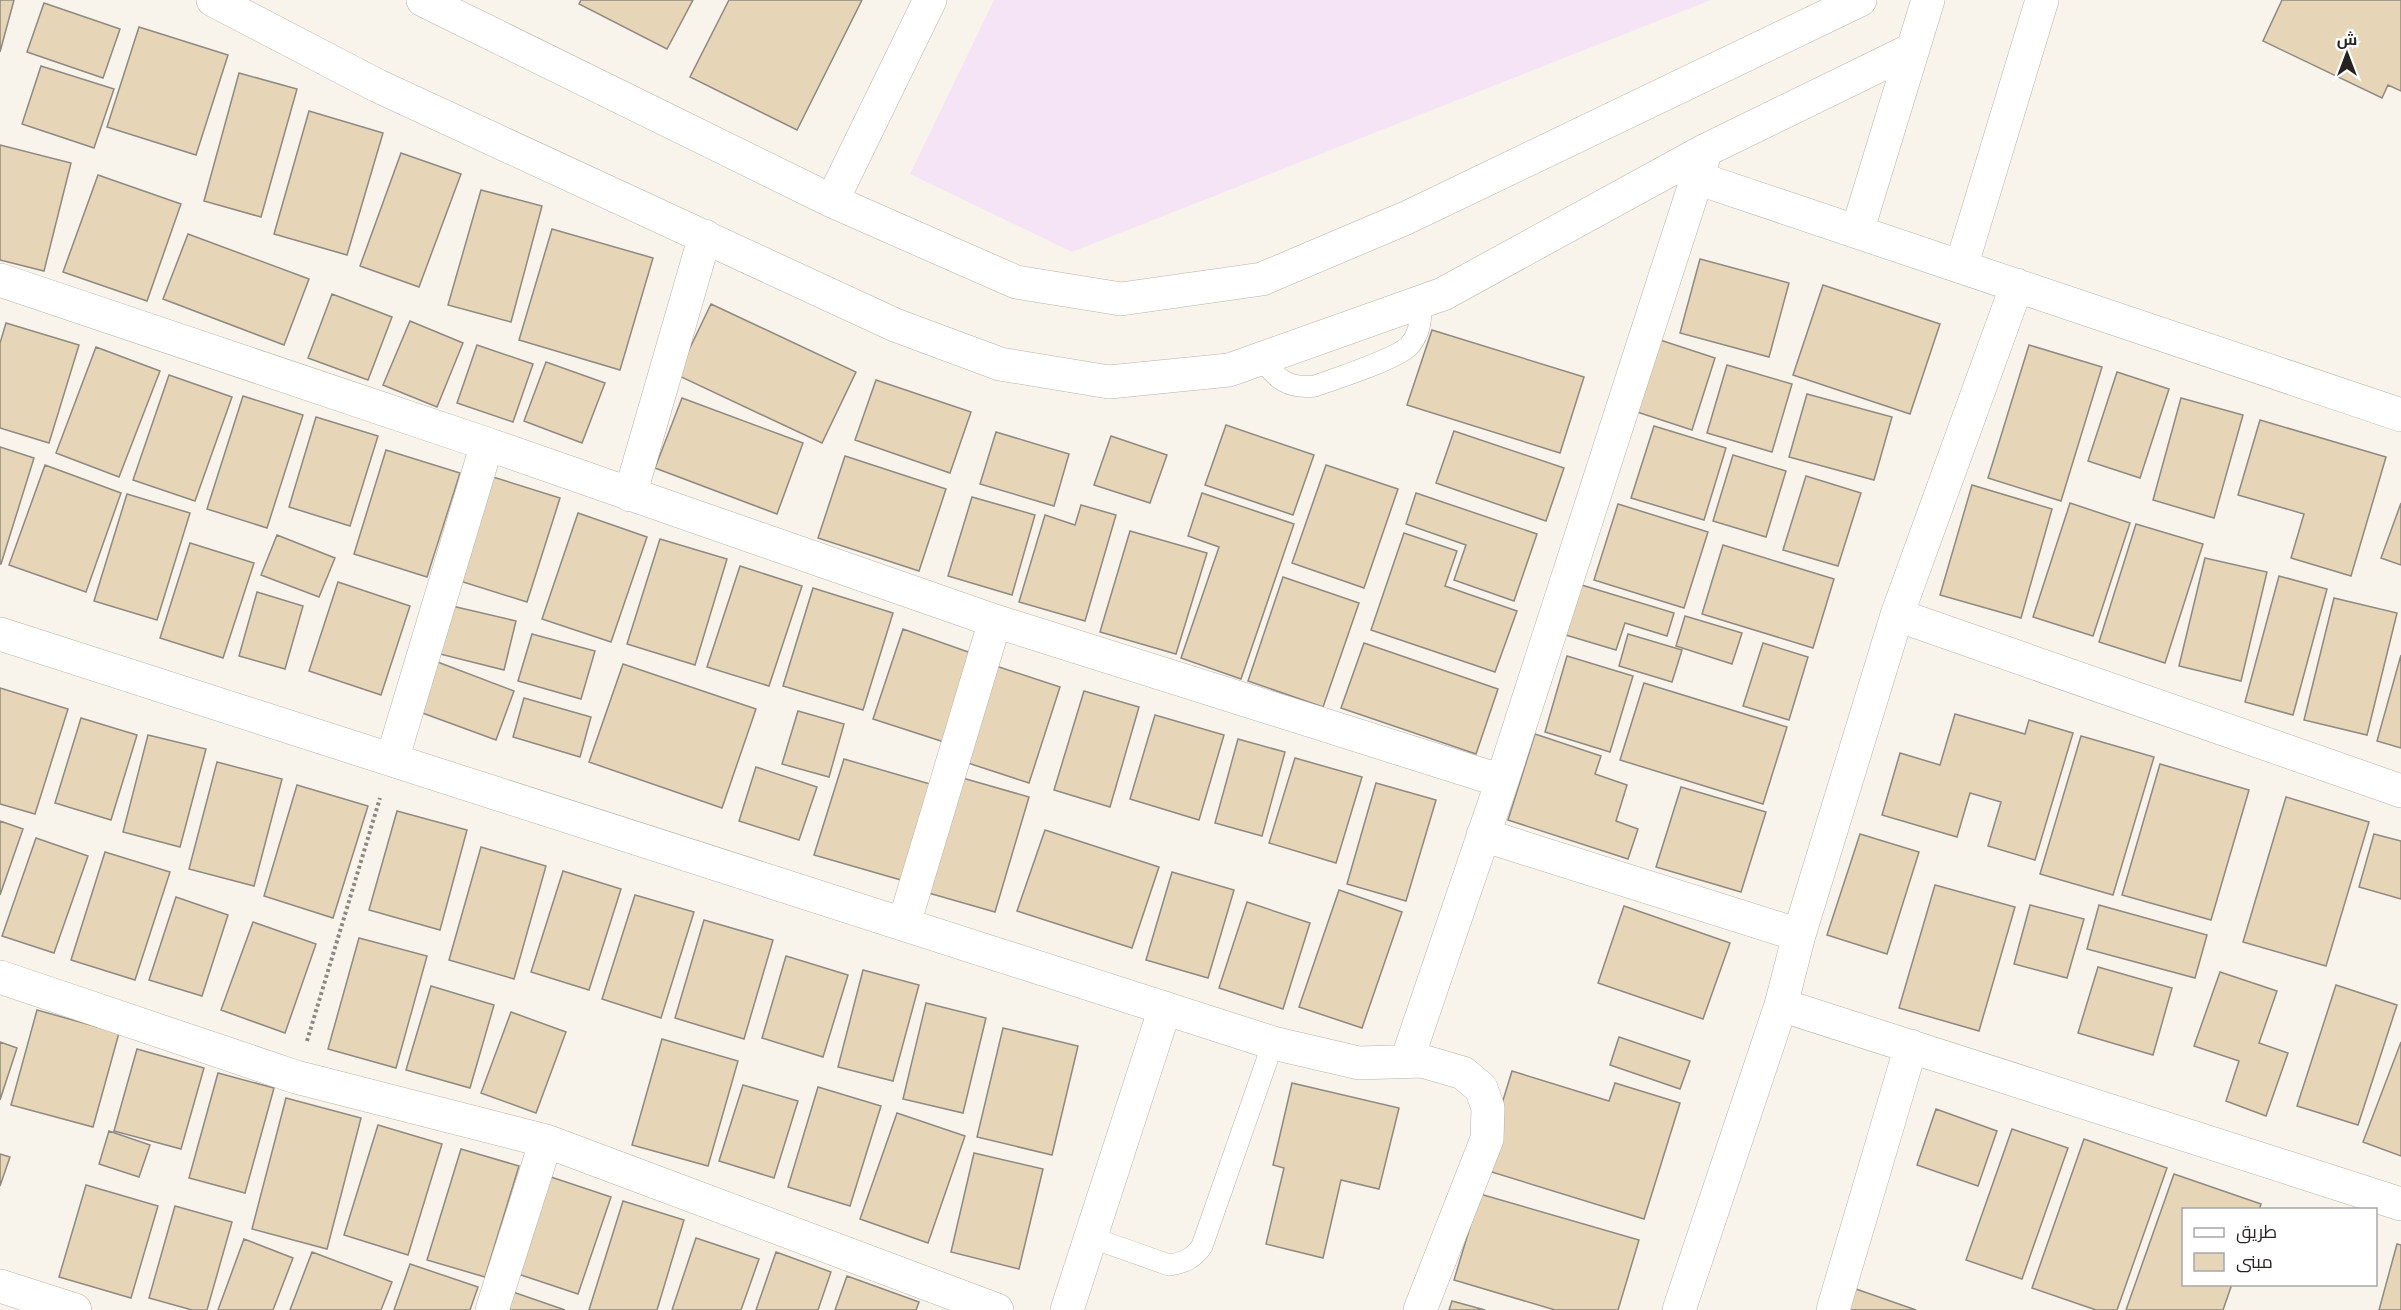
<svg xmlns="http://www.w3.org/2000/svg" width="2401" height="1310" viewBox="0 0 2401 1310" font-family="Montserrat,Cairo,sans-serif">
  <rect width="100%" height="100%" fill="#f9f4eb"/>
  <!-- education -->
  <path fill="#f5e4f6" d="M994 0H1711L1072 252 910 174Z"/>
  <!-- building -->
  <path fill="#e6d6b7" stroke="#8e8a81" stroke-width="1.5" d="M0 0H14L0 52Z
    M581 0H693L667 49 579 4Z
    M729 0H862L797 130 690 77Z
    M2282 0H2401V91L2388 85 2382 98 2263 41Z
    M44 3 120 29 103 78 27 52Z
    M139 27 228 55 196 155 107 127Z
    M41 66 114 89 94 148 22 124Z
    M239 73 297 89 261 217 204 201Z
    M309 111 383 133 347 255 274 234Z
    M0 145 71 163 44 271 0 260Z
    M401 153 461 174 419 287 360 266Z
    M98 175 181 204 147 301 63 272Z
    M481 190 542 206 511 322 448 305Z
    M552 229 653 258 620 370 519 340Z
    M188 234 309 279 284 345 163 299Z
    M1700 259 1789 283 1769 357 1680 333Z
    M1823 285 1940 324 1910 414 1793 375Z
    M332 294 392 317 368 380 308 358Z
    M711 304 856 372 822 443 677 375Z
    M410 321 463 343 437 407 383 385Z
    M6 323 79 345 49 443 0 428V343Z
    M1432 330 1584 377 1560 453 1407 405Z
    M1651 337 1715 358 1692 430 1628 409Z
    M477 345 533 364 513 422 457 403Z
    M2029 345 2102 367 2061 501 1988 478Z
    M96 347 160 371 119 477 56 453Z
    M546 362 605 383 582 443 524 421Z
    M1727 365 1792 384 1772 452 1707 433Z
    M2117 372 2169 389 2140 478 2088 461Z
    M169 375 232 397 195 501 133 480Z
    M876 380 971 412 950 473 855 440Z
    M1807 394 1892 417 1874 480 1789 457Z
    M243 396 303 415 267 528 207 509Z
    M682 398 803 443 777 514 655 468Z
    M2181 398 2243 415 2214 518 2153 500Z
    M316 417 378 436 350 526 289 507Z
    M2260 420 2386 457 2351 576 2291 558 2304 514 2238 495Z
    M1226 425 1314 455 1293 515 1205 485Z
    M1654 426 1726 448 1704 520 1631 498Z
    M1454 431 1564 468 1546 521 1436 483Z
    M996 432 1069 454 1054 506 980 484Z
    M1111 436 1167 455 1150 503 1094 485Z
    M0 447 34 458 1 564H0Z
    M386 450 460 473 427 577 354 554Z
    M1733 455 1786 471 1766 537 1713 521Z
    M845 456 946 489 919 571 818 538Z
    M45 465 121 493 86 592 9 565Z
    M1326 465 1398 489 1364 588 1292 563Z
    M1806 476 1861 493 1838 566 1783 550Z
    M493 477 560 498 527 602 460 581Z
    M1972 485 2052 509 2021 618 1940 595Z
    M1202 493 1294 524 1241 679 1181 658 1219 547 1188 536Z
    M1416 493 1537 534 1514 601 1454 580 1466 545 1406 524Z
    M127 494 190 513 157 620 94 601Z
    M972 497 1035 515 1012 595 948 576Z
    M2070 503 2130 523 2093 636 2033 617Z
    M2401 503V565L2381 558Z
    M1618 504 1708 532 1684 608 1594 580Z
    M1081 505 1116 515 1085 621 1019 602 1045 515 1075 525Z
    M578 513 647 537 611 642 542 619Z
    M2136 524 2203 544 2165 663 2099 642Z
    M1130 531 1207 553 1176 654 1100 632Z
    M1404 533 1457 551 1445 586 1517 611 1495 672 1371 630Z
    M277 535 335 558 319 597 261 575Z
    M660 539 727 559 695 665 627 644Z
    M190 543 254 563 223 658 160 638Z
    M1723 545 1834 579 1813 648 1702 614Z
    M2205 558 2267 572 2241 681 2179 666Z
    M740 566 802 586 769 686 707 667Z
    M2279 576 2327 589 2293 715 2245 702Z
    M1283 577 1359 603 1323 707 1248 681Z
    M338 582 410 606 381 695 309 671Z
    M1575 583 1674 613 1667 636 1625 623 1616 650 1559 633Z
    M813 588 893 613 863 710 783 686Z
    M257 592 303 606 285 669 239 656Z
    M2334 598 2397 613 2367 735 2304 720Z
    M452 606 516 621 504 670 440 654Z
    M1685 616 1742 633 1732 664 1676 646Z
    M903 629 974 654 944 742 873 719Z
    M532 634 595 651 581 699 518 681Z
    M1628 634 1682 650 1672 682 1619 666Z
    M1364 643 1498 689 1476 754 1341 708Z
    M1763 643 1808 657 1789 720 1743 706Z
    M2401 655V748L2377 741Z
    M1567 656 1633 676 1610 752 1545 732Z
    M435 661 514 691 496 740 417 711Z
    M623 664 756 709 722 808 589 762Z
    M996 666 1060 687 1029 783 965 762Z
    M1644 683 1787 727 1763 804 1620 760Z
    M0 688 68 709 35 814 0 804Z
    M1084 691 1139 707 1110 807 1054 790Z
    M524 698 591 717 580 757 513 737Z
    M798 711 844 724 829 777 782 764Z
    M1955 714 2025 734 2029 720 2073 733 2035 860 1988 846 2001 802 1970 793 1957 837 1882 815 1900 753 1940 765Z
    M1155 715 1224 735 1199 820 1130 799Z
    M81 718 137 735 111 820 55 803Z
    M1535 734 1601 756 1595 774 1627 785 1616 821 1638 829 1628 859 1508 820Z
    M148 735 206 749 180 847 123 832Z
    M2081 736 2154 757 2113 895 2040 874Z
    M1238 739 1285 752 1262 836 1215 823Z
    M1295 758 1362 777 1336 863 1269 843Z
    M844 759 930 784 901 880 814 855Z
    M217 762 282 779 254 886 189 869Z
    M2160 764 2249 790 2211 920 2122 895Z
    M756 767 817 787 799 840 739 821Z
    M959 777 1029 797 995 912 925 892Z
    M1376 783 1436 800 1406 901 1347 884Z
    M297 785 368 806 333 918 264 896Z
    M1681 787 1766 812 1741 892 1656 867Z
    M2286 797 2369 822 2326 966 2243 942Z
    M397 811 467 830 440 930 369 910Z
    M0 821 23 829 0 895Z
    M1045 830 1159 867 1132 948 1017 911Z
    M1860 834 1919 852 1887 954 1827 935Z
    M2374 834 2401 841V899L2359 887Z
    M36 838 88 856 54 953 2 936Z
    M481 847 546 866 514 979 449 960Z
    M105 852 170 872 135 980 71 960Z
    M563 871 621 889 589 990 531 972Z
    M1172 872 1234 890 1208 978 1146 960Z
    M1935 885 2015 907 1979 1031 1899 1008Z
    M1339 890 1402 912 1362 1028 1299 1007Z
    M635 895 694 912 661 1018 602 999Z
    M176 897 228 915 202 996 149 980Z
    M1247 902 1310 923 1283 1009 1219 988Z
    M2030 905 2084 919 2067 978 2014 964Z
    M2099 905 2207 935 2195 978 2087 949Z
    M1624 906 1730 943 1703 1019 1598 983Z
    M704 920 773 940 744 1039 675 1018Z
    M253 922 316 944 285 1033 221 1010Z
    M359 938 427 956 396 1068 328 1049Z
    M786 956 848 975 823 1057 762 1038Z
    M2098 967 2172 988 2153 1055 2078 1033Z
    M863 970 919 985 893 1081 838 1067Z
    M2220 972 2277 991 2259 1043 2288 1053 2266 1116 2226 1101 2239 1061 2194 1046Z
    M2336 985 2397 1005 2358 1125 2297 1106Z
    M431 986 494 1005 470 1088 406 1070Z
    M926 1003 986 1018 963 1113 903 1099Z
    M37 1010 119 1033 93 1127 11 1105Z
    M511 1012 566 1032 536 1113 481 1093Z
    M1003 1028 1078 1046 1052 1155 977 1137Z
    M1619 1037 1690 1061 1680 1089 1610 1065Z
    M662 1039 738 1061 708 1166 632 1145Z
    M0 1042 17 1048 0 1100Z
    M2401 1042V1156L2363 1142Z
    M137 1049 204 1068 181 1149 114 1131Z
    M1512 1071 1609 1101 1615 1083 1680 1103 1644 1219 1482 1169Z
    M218 1073 274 1088 245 1193 189 1178Z
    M1292 1083 1399 1108 1379 1189 1341 1180 1323 1258 1266 1244 1284 1168 1273 1165Z
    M743 1085 798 1101 774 1178 719 1161Z
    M818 1087 881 1106 850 1206 788 1187Z
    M286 1098 361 1118 327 1249 252 1229Z
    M1936 1109 1997 1131 1978 1186 1917 1165Z
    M897 1113 965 1136 928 1243 860 1219Z
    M378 1125 442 1144 408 1255 344 1235Z
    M2012 1129 2068 1148 2022 1279 1966 1260Z
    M109 1131 150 1145 139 1177 99 1164Z
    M2084 1139 2167 1168 2117 1310H2096L2032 1288Z
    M461 1149 519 1166 485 1277 427 1260Z
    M974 1153 1043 1169 1019 1269 951 1252Z
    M0 1154 10 1157 0 1186Z
    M2174 1174 2261 1204 2259 1210H2184V1284H2232L2223 1310H2126Z
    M551 1177 611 1197 578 1294 518 1274Z
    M86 1185 158 1206 131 1298 59 1277Z
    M1480 1194 1639 1240 1618 1310H1555L1454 1280Z
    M623 1201 684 1220 657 1310H589Z
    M175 1206 232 1222 207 1310H192L149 1298Z
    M696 1238 759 1259 741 1310H672Z
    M244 1239 293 1258 273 1310H218Z
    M2397 1244 2401 1245V1310H2379Z
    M312 1252 392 1282 381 1310H290Z
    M776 1252 831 1272 818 1310H756Z
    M410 1264 478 1287 470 1310H394Z
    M847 1276 919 1302 916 1310H835Z
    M1856 1289 1916 1310H1848Z
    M513 1292 565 1310H507Z
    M1452 1301 1485 1310H1449Z"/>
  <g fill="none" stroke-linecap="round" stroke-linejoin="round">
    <defs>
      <path id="service" d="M1262 358C1276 379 1288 389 1315 386 1336 378 1395 360 1409 346 1420 334 1422 318 1420 302
        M1090 1237 1169 1265C1184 1263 1194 1258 1202 1246L1273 1043"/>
      <path id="minor" d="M213 0 378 86 895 325 1000 364 1109 382 1229 370 1443 294 1706 150 1913 49
        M423 0 832 201 1016 282 1121 299 1262 279 1406 218 1860 0
        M1697 178 2401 415
        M832 201 930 0
        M1857 232 1928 0
        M1961 267 2042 0
        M0 280 487 444 995 621 1502 781 1706 150
        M630 495 705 236
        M1897 615 2401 791
        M0 634 1273 1043 1359 1063 1422 1061 1463 1073 1481 1088 1488 1108 1487 1139 1420 1310
        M392 760 487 444
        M1483 835 1799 935
        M904 924 995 621
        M0 977 296 1077 546 1141 997 1310
        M1781 1005 2401 1204
        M1407 1060 1502 781
        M0 1286 75 1310
        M492 1310 546 1141
        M1067 1310 1165 1008
        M1679 1310 1781 1005 1799 935 1897 615 2017 285
        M1833 1310 1911 1046"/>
    </defs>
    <!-- service casing -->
    <use href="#service" stroke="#b7b2aa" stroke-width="22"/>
    <!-- minor casing -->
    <use href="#minor" stroke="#b7b2aa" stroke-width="34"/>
    <!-- path -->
    <path stroke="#8b8782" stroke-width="4" stroke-dasharray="3 3" stroke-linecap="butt" d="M307 1041 380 798"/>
    <!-- service -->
    <use href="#service" stroke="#fff" stroke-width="21"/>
    <!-- minor -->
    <use href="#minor" stroke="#fff" stroke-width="33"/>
  </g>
  <!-- legend -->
  <rect x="2182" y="1208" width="195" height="78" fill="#ffffff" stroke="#a8a7a6" stroke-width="1.5"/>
  <rect x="2194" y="1228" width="30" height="9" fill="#ffffff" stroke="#a8a7a6" stroke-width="1.5"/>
  <text x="2236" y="1238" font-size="18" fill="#262421">طريق</text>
  <rect x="2194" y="1253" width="30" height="18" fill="#e6d6b7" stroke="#a8a7a6" stroke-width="1.5"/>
  <text x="2236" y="1268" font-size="18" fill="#262421">مبنى</text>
  <!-- north arrow -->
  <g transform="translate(2347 54)" stroke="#ffffff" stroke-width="4.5" paint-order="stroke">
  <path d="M0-4.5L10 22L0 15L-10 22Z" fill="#262421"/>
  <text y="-9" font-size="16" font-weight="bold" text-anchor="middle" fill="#262421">ش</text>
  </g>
</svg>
